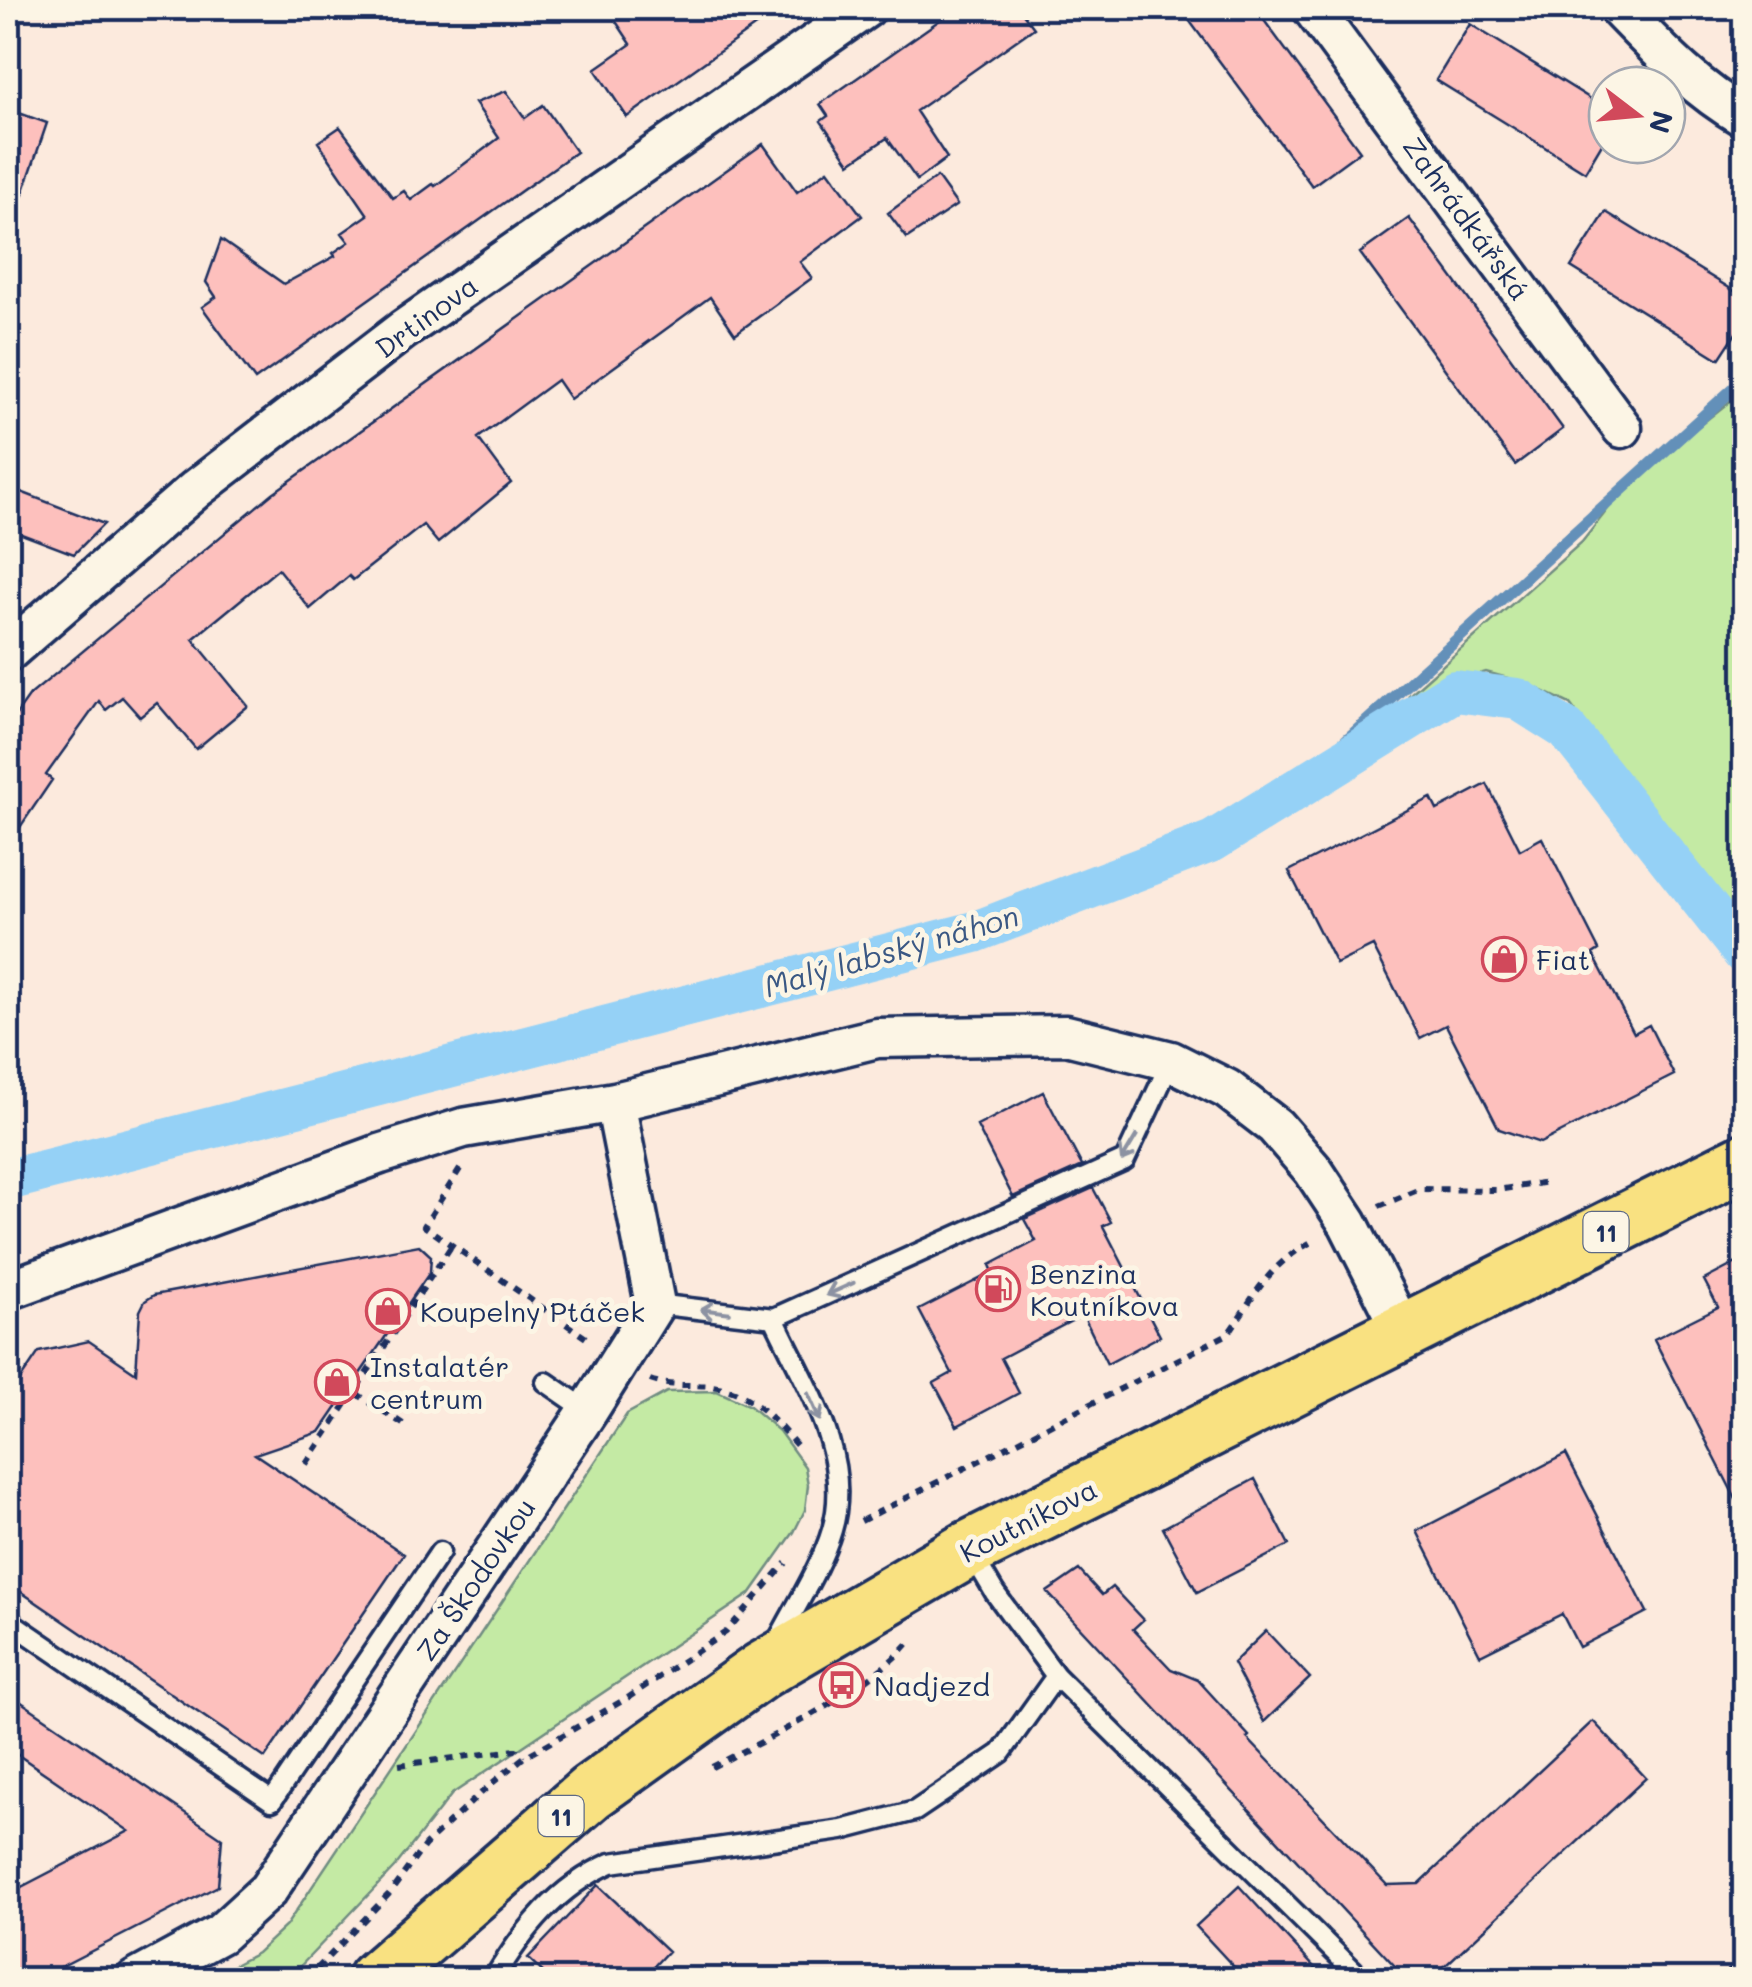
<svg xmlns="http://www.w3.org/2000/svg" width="1752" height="1987" viewBox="0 0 1752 1987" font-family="Mali,sans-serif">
  <rect width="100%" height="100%" fill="#fceadd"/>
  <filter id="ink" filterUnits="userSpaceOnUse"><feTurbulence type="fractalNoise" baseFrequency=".01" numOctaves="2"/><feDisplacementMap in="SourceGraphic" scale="20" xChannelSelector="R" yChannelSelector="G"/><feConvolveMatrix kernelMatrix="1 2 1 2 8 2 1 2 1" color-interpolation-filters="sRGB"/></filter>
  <g filter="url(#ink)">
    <!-- green -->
    <path fill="#c4eaa4" stroke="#708c81" stroke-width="2.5" d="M1744 390V936L1570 704 1526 683 1486 672 1408 696 1582 542 1630 481Z
      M717 1391 750 1406 779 1431 805 1467 808 1485 805 1510 794 1532 750 1594 452 1794 394 1868 288 1979H207L257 1953 286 1926 627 1414 667 1392Z"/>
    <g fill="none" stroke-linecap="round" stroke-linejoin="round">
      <!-- stream -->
      <path stroke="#6490b9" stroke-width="12" d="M1280 800 1744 379"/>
      <!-- canal -->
      <path stroke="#95d1f6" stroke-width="42" d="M8 1180 975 932 1213 841 1455 691 1518 699 1567 730 1744 954"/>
    </g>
    <!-- building -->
    <path fill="#fdc0bd" stroke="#1b2f5e" stroke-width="2.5" d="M607 8H781L627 117 595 69 631 44Z
      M957 8H1019L1034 28 916 111 947 158 917 180 887 138 850 163 821 121 828 116 820 104Z
      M1180 8H1255L1360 151 1312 186Z
      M1470 24 1607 109V135L1585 172 1436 80Z
      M506 91 525 118 543 105 576 152 255 380 202 307 216 297 206 282 221 240 284 284 335 256 333 253 349 242 342 233 368 215 318 142 340 127 393 198 404 191 411 200 433 184 435 186 499 138 475 103Z
      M8 109 47 123 13 223 8 222Z
      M763 144 797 192 828 170 862 216 800 262 812 278 735 334 710 297 570 399 557 380 478 438 511 483 438 543 423 525 353 580 349 576 310 609 278 569 193 639 248 706 196 749 157 703 140 717 122 697 106 710 99 701 46 775 52 780 8 845V726L30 695 273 493Z
      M937 177 957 205 907 238 888 213Z
      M1606 212 1744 297V321L1719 359 1571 267Z
      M1409 218 1563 429 1515 465 1360 253Z
      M8 487 104 524 74 554 8 529Z
      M1487 784 1520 850 1542 838 1599 950 1593 954 1634 1033 1649 1025 1674 1075 1540 1143 1499 1129 1446 1025 1420 1038 1373 946 1336 964 1289 871 1431 798 1437 810Z
      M1043 1092 1082 1166 1013 1197 977 1126Z
      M1093 1188 1111 1222 1103 1226 1160 1336 1107 1364 1083 1315 1001 1358 1019 1393 957 1426 934 1383 952 1373 919 1310 993 1272 990 1265 1036 1241 1024 1219Z
      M419 1245 431 1256 430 1272 320 1432 255 1454 404 1554 265 1758 8 1583V1398L39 1352 89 1341 136 1373 140 1311 145 1301 154 1295Z
      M1744 1259V1515L1654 1339 1718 1307 1704 1280Z
      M1566 1454 1647 1612 1579 1647 1562 1614 1480 1655 1417 1531Z
      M1255 1479 1289 1545 1197 1592 1163 1528Z
      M1079 1570 1102 1595 1112 1587 1143 1620 1133 1629 1171 1669 1198 1680 1249 1736 1247 1738 1387 1885 1419 1884 1593 1721 1646 1778 1430 1980H1408L1047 1592Z
      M1266 1631 1310 1678 1264 1722 1233 1663Z
      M8 1693 222 1838 218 1886 35 1980H8V1894L129 1831 8 1748Z
      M598 1885 668 1951 641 1980H551L528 1958Z
      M1239 1886 1326 1980H1246L1196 1926Z"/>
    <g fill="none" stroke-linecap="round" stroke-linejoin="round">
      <defs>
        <path id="service" d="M655 1304 774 1318 1125 1160 1171 1061
          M774 1318C804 1383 854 1457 832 1530 822 1565 794 1609 777 1642
          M8 1361 9 1359
          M546 1382 588 1411
          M972 1554 995 1593 1056 1676 1363 1980
          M8 1620 272 1801 440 1552
          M493 1980C523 1930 557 1887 611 1863L842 1830 915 1811 1001 1753 1056 1676"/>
        <path id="minor" d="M1312 8 1622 428
          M1618 8C1658 49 1694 88 1744 117
          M8 652 196 489 403 330 866 8
          M8 1290 380 1154 463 1128 615 1102 877 1038 1066 1035 1171 1061 1227 1089 1275 1126 1313 1170 1348 1223 1404 1333
          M135 1980 220 1934 268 1890 588 1411 655 1304 615 1102"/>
        <path id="primary" d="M375 1980 591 1792 762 1670 969 1549 1744 1162"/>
      </defs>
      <!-- service casing -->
      <use href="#service" stroke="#1b2f5e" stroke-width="25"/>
      <!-- minor casing -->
      <use href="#minor" stroke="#1b2f5e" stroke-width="45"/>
      <!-- primary casing -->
      <use href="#primary" stroke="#1b2f5e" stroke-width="62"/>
      <!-- path -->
      <path stroke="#1b2f5e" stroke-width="6" stroke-dasharray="8 8" stroke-linecap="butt" d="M460 1169 424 1226 589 1340
        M1379 1206 1420 1189 1497 1190 1548 1182
        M650 1380C670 1387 690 1384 712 1386 750 1390 775 1421 799 1448
        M403 1424 354 1392 452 1245
        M306 1464 354 1392
        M861 1521 1228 1334C1257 1292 1268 1265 1315 1240
        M399 1765 516 1750 523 1758
        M712 1767C769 1738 873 1688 911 1640
        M306 1980 389 1894 425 1845 491 1784 523 1758 629 1697 726 1632 786 1563"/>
      <!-- service -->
      <use href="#service" stroke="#fcf5e5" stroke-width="18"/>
      <!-- minor -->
      <use href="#minor" stroke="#fcf5e5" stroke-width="38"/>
      <!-- primary -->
      <use href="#primary" stroke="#f9e181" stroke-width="55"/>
      <!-- rail -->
      <path stroke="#1b2f5e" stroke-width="8" stroke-dasharray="15 8" stroke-linecap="butt" d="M1723 1980 1744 1957"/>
    </g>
    <!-- one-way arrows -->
    <defs><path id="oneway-shaft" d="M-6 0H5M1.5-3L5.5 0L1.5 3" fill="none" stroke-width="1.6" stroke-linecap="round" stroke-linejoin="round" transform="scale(2.5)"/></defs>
    <g stroke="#8c92a2">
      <use href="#oneway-shaft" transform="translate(1129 1148) rotate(121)"/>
      <use href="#oneway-shaft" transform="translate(840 1289) rotate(156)"/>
      <use href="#oneway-shaft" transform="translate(715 1311) rotate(-173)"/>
      <use href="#oneway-shaft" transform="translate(814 1407) rotate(66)"/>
    </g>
  </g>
  <!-- icons -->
  <defs>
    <symbol id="shop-ring" viewBox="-11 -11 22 22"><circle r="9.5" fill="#fcf5e5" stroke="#d1495b" stroke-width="1.5"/><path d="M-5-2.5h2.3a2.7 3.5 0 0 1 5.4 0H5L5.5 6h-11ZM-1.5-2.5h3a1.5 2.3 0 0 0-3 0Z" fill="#d1495b"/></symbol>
    <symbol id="fuel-ring" viewBox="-11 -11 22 22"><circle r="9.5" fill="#fcf5e5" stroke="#d1495b" stroke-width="1.5"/><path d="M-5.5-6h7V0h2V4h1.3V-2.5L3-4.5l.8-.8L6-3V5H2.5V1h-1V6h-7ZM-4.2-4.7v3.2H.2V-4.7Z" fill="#d1495b"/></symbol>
    <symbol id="bus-ring" viewBox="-11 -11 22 22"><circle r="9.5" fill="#fcf5e5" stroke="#d1495b" stroke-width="1.5"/><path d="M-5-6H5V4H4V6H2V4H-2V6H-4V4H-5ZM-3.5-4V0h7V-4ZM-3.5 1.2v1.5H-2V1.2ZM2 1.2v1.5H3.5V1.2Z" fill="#d1495b"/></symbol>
  </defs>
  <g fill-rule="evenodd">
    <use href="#shop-ring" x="1479" y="934" width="50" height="50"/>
    <use href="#fuel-ring" x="973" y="1264" width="50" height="50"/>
    <use href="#shop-ring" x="363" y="1286" width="50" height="50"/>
    <use href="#shop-ring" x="312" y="1357" width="50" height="50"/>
    <use href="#bus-ring" x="817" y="1660" width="50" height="50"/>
  </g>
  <g text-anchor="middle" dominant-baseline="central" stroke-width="10" stroke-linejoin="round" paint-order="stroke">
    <!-- shield labels -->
    <g fill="#fcf5e5" stroke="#5e6a86" stroke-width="2.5">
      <rect x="1583.5" y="1212" width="45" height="40" rx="8"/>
      <rect x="538.5" y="1796" width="45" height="40" rx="8"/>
    </g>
    <g font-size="25" font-weight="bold" fill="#1b2f5e">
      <text x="1606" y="1232">11</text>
      <text x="561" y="1816">11</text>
    </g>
    <!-- street labels -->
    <g font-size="28" fill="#1b2f5e" stroke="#fcf5e5">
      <text transform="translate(1467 218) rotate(54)">Zahrádkářská</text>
      <text transform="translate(426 316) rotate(-36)">Drtinova</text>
      <text transform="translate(1028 1520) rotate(-27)">Koutníkova</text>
      <text transform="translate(475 1579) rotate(-56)">Za Škodovkou</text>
    </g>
    <!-- poi labels -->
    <g font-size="28" fill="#1b2f5e" stroke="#fcf5e5" text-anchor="start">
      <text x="1536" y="959">Fiat</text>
      <text x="1030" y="1273">Benzina<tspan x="1030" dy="32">Koutníkova</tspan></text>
      <text x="420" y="1311">Koupelny Ptáček</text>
      <text x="370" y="1366">Instalatér<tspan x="370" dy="32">centrum</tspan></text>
      <text x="874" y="1685">Nadjezd</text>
    </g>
    <!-- water labels -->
    <g font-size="30" font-style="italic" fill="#3a5884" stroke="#fcf5e5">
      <text transform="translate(891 950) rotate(-16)">Malý labský náhon</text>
    </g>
  </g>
  <!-- margin -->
  <rect width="1752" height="1987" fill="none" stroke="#fcf5e5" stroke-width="40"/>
  <rect x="20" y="20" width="1712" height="1947" fill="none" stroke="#1b2f5e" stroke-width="4" filter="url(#ink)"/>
  <!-- north arrow -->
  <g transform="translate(1637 115) rotate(106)"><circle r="48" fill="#fcf5e5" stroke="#a2a6af" stroke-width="2.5"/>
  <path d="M0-8L18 38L0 25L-18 38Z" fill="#d1495b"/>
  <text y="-15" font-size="28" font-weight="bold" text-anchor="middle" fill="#1b2f5e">N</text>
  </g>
</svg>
